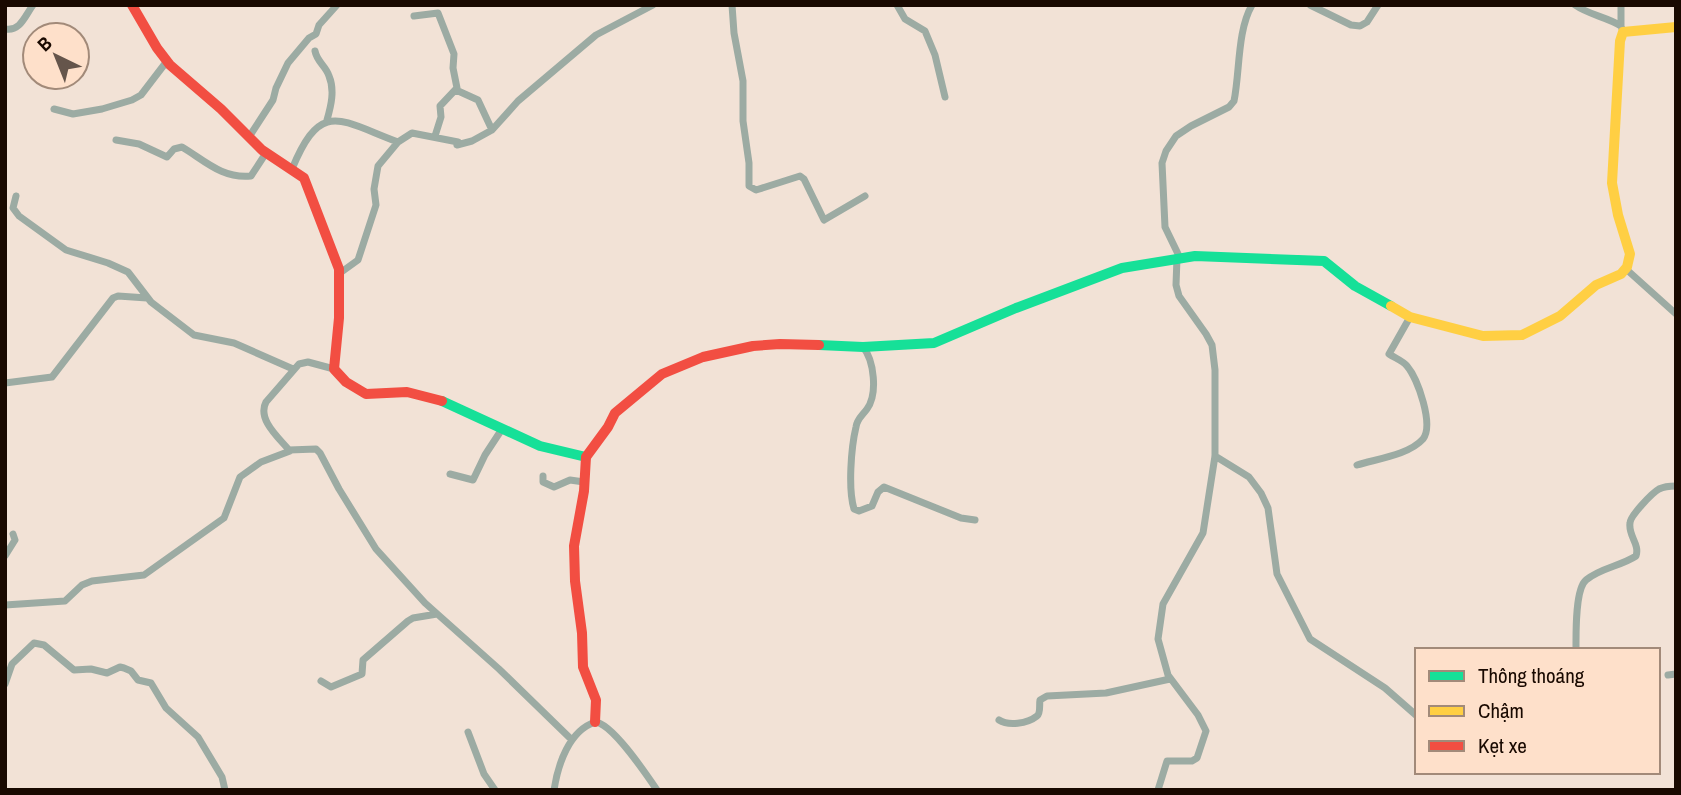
<svg xmlns="http://www.w3.org/2000/svg" width="1681" height="795" viewBox="0 0 1681 795" font-family="'Archivo Narrow',sans-serif">
  <rect width="100%" height="100%" fill="#f2e2d6"/>
  <g fill="none" stroke-linecap="round" stroke-linejoin="round">
    <!-- street -->
    <path stroke="#9caba3" stroke-width="7" d="M732 5 734 33 743 81V121L749 163V186L756 190 800 176 804 179 824 220 865 196
      M897 5 905 19 925 31 935 55 945 97
      M1310 5 1351 25 1360 26 1367 22 1378 5
      M1575 5C1589 15 1607 17 1621 26L1623 32
      M414 16 438 13 454 54 453 68 457 88 440 106 441 117 435 136
      M1621 26V5
      M5 29C20 32 25 16 33 5
      M315 51C317 62 326 66 329 76 335 90 331 106 327 120
      M456 90 478 100 492 130
      M54 109 73 114 102 109 132 100 141 95 167 61
      M249 137 273 100 276 88 288 63 309 38 316 34 319 25 337 5
      M116 140 139 144 167 157 174 149 182 147C204 160 222 179 251 176L266 153
      M292 169C321 99 339 120 398 142L412 133 458 142 457 145 472 141 492 130 518 101 596 35 653 5
      M16 196 13 208 19 216 66 250 108 263 128 272 151 302 194 335 234 343 293 369
      M1180 258 1165 227 1162 163 1166 151 1176 136 1191 126 1229 107 1234 101C1240 72 1237 31 1252 5
      M1626 269 1676 314
      M340 273 358 260 376 205 374 189 378 166 398 142
      M863 347C874 360 878 394 867 409 862 416 857 419 856 427 851 448 848 489 854 509L859 511 872 506 878 492 884 487 961 518 975 520
      M334 369 308 362 299 364 266 402C257 419 278 437 289 450L316 449 320 453 339 489 376 549 425 603 499 669 572 740
      M5 383 52 377 113 298 118 296 147 298
      M1215 456 1249 477 1261 493 1268 508 1277 574 1310 639 1385 688 1417 716
      M1357 465C1376 459 1409 455 1423 439 1434 425 1418 379 1407 366 1403 361 1395 358 1389 354L1410 317
      M450 474 473 480 485 455 502 429
      M543 476V482L554 487 570 480 584 482
      M5 556 15 540 13 534
      M5 605 65 601 82 585 92 581 144 575 224 518 240 477 261 462 290 451
      M1576 650C1576 635 1575 589 1586 580 1600 568 1621 566 1636 556 1640 544 1628 536 1630 523 1630 516 1652 493 1659 489 1665 486 1670 486 1676 486
      M1668 675 1676 674
      M321 681 331 687 362 674 363 660 408 621 413 618 437 614
      M5 684 12 664 34 643 44 645 74 670 91 669 107 673 120 667 124 668 131 671 138 680 151 683 166 708 198 737 222 777 225 790
      M999 720C1008 726 1027 724 1037 716 1041 713 1039 705 1040 700L1047 696 1106 693 1170 679
      M468 732 484 774 495 790
      M554 790C558 764 569 731 595 722 612 723 646 774 657 790
      M1158 790 1167 761H1192L1197 758 1206 731 1198 715 1168 675 1158 639 1163 604 1203 533 1215 456V370L1212 345 1206 334 1179 296 1176 285 1177 258"/>
    <!-- fast -->
    <path stroke="#16e098" stroke-width="10" d="M819 345 863 347 934 343 1016 308 1122 268 1195 256 1324 261 1355 286 1391 306
      M442 401 540 446 586 457"/>
    <!-- slow -->
    <path stroke="#ffcf43" stroke-width="10" d="M1391 306 1410 317 1483 336 1522 335 1560 316 1596 285 1621 274 1627 267 1630 254 1618 215 1612 183 1620 41 1623 32 1676 27"/>
    <!-- jam -->
    <path stroke="#f24e42" stroke-width="10" d="M132 5 157 48 170 65 221 109 262 150 304 178 339 269V318L334 369 346 382 366 394 407 392 442 401
      M595 722 596 700 583 667 582 633 575 581 574 546 584 491 586 457 608 427 615 413 662 374 703 357 753 346 780 344 819 345"/>
  </g>
  <!-- border -->
  <rect width="1681" height="795" fill="none" stroke="#190900" stroke-width="14"/>
  <!-- legend -->
  <rect x="1415" y="648" width="245" height="126" fill="#fee0ca" stroke="#a28a79" stroke-width="2"/>
  <rect x="1429" y="671" width="35" height="10" fill="#16e098" stroke="#a28a79" stroke-width="2"/>
  <text x="1478" y="683" font-size="21" fill="#190900">Thông thoáng</text>
  <rect x="1429" y="706" width="35" height="10" fill="#ffcf43" stroke="#a28a79" stroke-width="2"/>
  <text x="1478" y="718" font-size="21" fill="#190900">Chậm</text>
  <rect x="1429" y="741" width="35" height="10" fill="#f24e42" stroke="#a28a79" stroke-width="2"/>
  <text x="1478" y="753" font-size="21" fill="#190900">Kẹt xe</text>
  <!-- north arrow -->
  <g transform="translate(56 56) rotate(317)"><circle r="33" fill="#fee0ca" stroke="#a28a79" stroke-width="2"/>
  <path d="M0-5L12 26L0 18L-12 26Z" fill="#65554b"/>
  <text y="-10" font-size="19" font-weight="bold" text-anchor="middle" fill="#190900">B</text>
  </g>
</svg>
